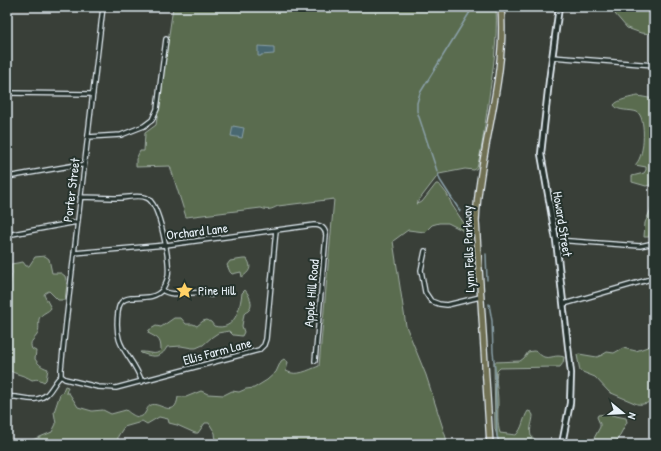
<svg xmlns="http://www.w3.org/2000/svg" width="661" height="451" viewBox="0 0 661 451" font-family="'Patrick Hand',sans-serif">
  <rect width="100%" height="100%" fill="#393f38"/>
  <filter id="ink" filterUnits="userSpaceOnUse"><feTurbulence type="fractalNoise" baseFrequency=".025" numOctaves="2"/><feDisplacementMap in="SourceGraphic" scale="8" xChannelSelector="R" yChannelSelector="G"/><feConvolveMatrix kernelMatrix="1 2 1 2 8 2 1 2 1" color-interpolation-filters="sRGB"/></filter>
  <g filter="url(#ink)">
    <!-- green -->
    <path fill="#5a6c4f" stroke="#a1aea4" d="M173 7H496C498 42 492 76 487 111 484 130 482 150 477 168L474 170 465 169 439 174 416 204 422 202 436 184H439L447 194 452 205 469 231 471 246 462 230 448 223H439L432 225 425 232 408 230 393 241 406 326 426 375 448 444H229L226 442H216L215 433 209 423H205L198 433H195L177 425 169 423 168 419 159 417 147 424 142 421 138 423 124 427 118 436V444H60C55 436 49 443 43 444 37 445 29 444 23 444L52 432 56 424 54 412 60 394 62 393 65 386 68 387 66 393H69L78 407 92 411 103 410 111 414 126 410C132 415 140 421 145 413 147 410 147 407 151 405 159 401 175 420 178 397H186L201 391 208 394 224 395 232 391 239 392 246 389 254 388 267 380 276 372 281 361 284 359 288 362 286 371C297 377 308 370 319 366L334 199 278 206C272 209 268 211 261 208L186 217 170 166 136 167V159L140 151H144L145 133 156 125Z
      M616 7H654V34L641 33 627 28 615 14Z
      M638 96 654 99V184L646 186 632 182V176L644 173 646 170V167L635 165C637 163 639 160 640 157 644 148 646 117 637 112 630 109 618 112 614 105 617 100 632 97 638 96Z
      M653 204H654C654 213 651 227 649 237H644L645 223Z
      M45 256 49 259 52 273H61L65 276 67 284 65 300H58L49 291 45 293 44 295 51 308C49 312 41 313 39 319 38 324 40 329 37 335 33 341 29 341 32 349L36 351 35 359C39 365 42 367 48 369L46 380 44 382C39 379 37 379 32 380 22 374 16 375 7 369V284L10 283 12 273 11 264 23 262 26 266H29L35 257Z
      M243 259H247C253 268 249 272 242 277L241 272 232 274 230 272 227 265 230 261Z
      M245 290C249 294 254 305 249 310 248 312 245 312 244 314L242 326 244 332 242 336 233 335 229 331 218 333 212 337 203 345 196 348H192L181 346 167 347C161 359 152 357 141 353L140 352C148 351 156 357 161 350 161 338 157 338 148 333L149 330 156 326 161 327 174 318H181L186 324H193L197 326 203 321 207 320 211 322 214 326C235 332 240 308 242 293Z
      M653 345 654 348V400C648 403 643 405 637 404L609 392 595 377 580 371 577 355 579 354 597 357 602 355 607 352 614 353 623 348 636 351Z
      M533 351C538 351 539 355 544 357 551 359 555 354 564 357L563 363 560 367H555L500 368 497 371C495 381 498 391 498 402 498 413 497 423 500 433L516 435C523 428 523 418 528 411L531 412 533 415C533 422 529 428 531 436L538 442V444H503L498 439 495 429 494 362 520 361 524 358 528 352Z
      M606 414 626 418 627 422 615 444H591L600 427V424L597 417 598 415Z"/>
    <!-- water -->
    <path fill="#4a6871" stroke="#899fa7" d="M258 46 274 47V54L261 55V56H258Z
      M233 126 244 128 242 138 231 136Z"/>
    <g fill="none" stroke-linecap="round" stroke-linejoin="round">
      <!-- stream -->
      <path stroke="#899fa7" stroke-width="1.5" d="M460 211 440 180 417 111V103L420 93 473 7
        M486 254 487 280
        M489 304 492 321 493 352 495 369 497 436 498 440 504 444"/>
      <defs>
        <path id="minor" d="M552 57 654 65
          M7 93 93 94
          M88 137 121 135 144 126 152 120 157 109 166 39
          M7 177 76 165H84
          M80 197C93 197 105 198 117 198 126 198 139 194 147 198 160 204 170 261 168 276 167 281 165 285 162 290
          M7 235 77 222
          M556 240 640 246 654 243
          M425 251 421 270 425 292 431 301 439 304 447 305 480 297
          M74 253 166 245 314 225C321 225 325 228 326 235L315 361
          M564 304 654 278
          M61 376V369L66 322 103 7
          M61 376 65 379 98 387 116 388 259 350 264 345 266 339 276 230
          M142 382C131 351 113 351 118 312 119 303 122 299 131 298 142 297 155 299 162 290 175 299 194 288 211 295
          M7 397C21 395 35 405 47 394 53 388 55 381 61 376"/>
        <path id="tertiary" d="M559 7 549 81 541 154 556 240 571 373 570 403 562 444"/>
        <path id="primary" d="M490 444 476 221C479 150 507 79 501 7"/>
      </defs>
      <!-- minor casing -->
      <use href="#minor" stroke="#e8f1f8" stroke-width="6"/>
      <!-- tertiary casing -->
      <use href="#tertiary" stroke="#e8f1f8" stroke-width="8"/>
      <!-- primary casing -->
      <use href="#primary" stroke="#e8f1f8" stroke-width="8"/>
      <!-- minor -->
      <use href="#minor" stroke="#26332d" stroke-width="3.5"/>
      <!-- tertiary -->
      <use href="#tertiary" stroke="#26332d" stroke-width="4.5"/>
      <!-- primary -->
      <use href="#primary" stroke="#706f52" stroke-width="5.5"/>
    </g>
  </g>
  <!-- icons -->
  <defs>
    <symbol id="sight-bare" viewBox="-9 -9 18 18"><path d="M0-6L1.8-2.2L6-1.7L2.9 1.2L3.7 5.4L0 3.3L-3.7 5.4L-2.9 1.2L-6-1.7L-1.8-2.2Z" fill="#ffd166" stroke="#26332d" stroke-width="2.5" paint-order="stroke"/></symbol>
  </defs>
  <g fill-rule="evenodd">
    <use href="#sight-bare" x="172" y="278" width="25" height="25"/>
  </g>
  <g text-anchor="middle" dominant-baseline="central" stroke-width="4" stroke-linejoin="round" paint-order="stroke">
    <!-- street labels -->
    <g font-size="13" fill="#e8f1f8" stroke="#26332d">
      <text transform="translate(71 190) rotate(-83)">Porter Street</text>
      <text transform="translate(563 224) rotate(81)">Howard Street</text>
      <text transform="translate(197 231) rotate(-7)">Orchard Lane</text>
      <text transform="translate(468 249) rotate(-92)">Lynn Fells Parkway</text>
      <text transform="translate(311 293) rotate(-85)">Apple Hill Road</text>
      <text transform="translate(217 351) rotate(-15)">Ellis Farm Lane</text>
    </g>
    <!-- poi labels -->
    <g font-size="13" fill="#e8f1f8" stroke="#26332d" text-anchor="start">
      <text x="198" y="290">Pine Hill</text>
    </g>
  </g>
  <!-- margin -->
  <rect width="661" height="451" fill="none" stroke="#26332d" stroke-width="24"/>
  <rect x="12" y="12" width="637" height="427" fill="none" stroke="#e8f1f8" stroke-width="1.5" filter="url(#ink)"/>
  <!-- north arrow -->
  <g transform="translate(623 413) rotate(108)" stroke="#26332d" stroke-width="3" paint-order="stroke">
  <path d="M0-3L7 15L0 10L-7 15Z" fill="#e8f1f8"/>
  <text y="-6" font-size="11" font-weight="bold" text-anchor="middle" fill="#e8f1f8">N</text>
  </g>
</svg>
